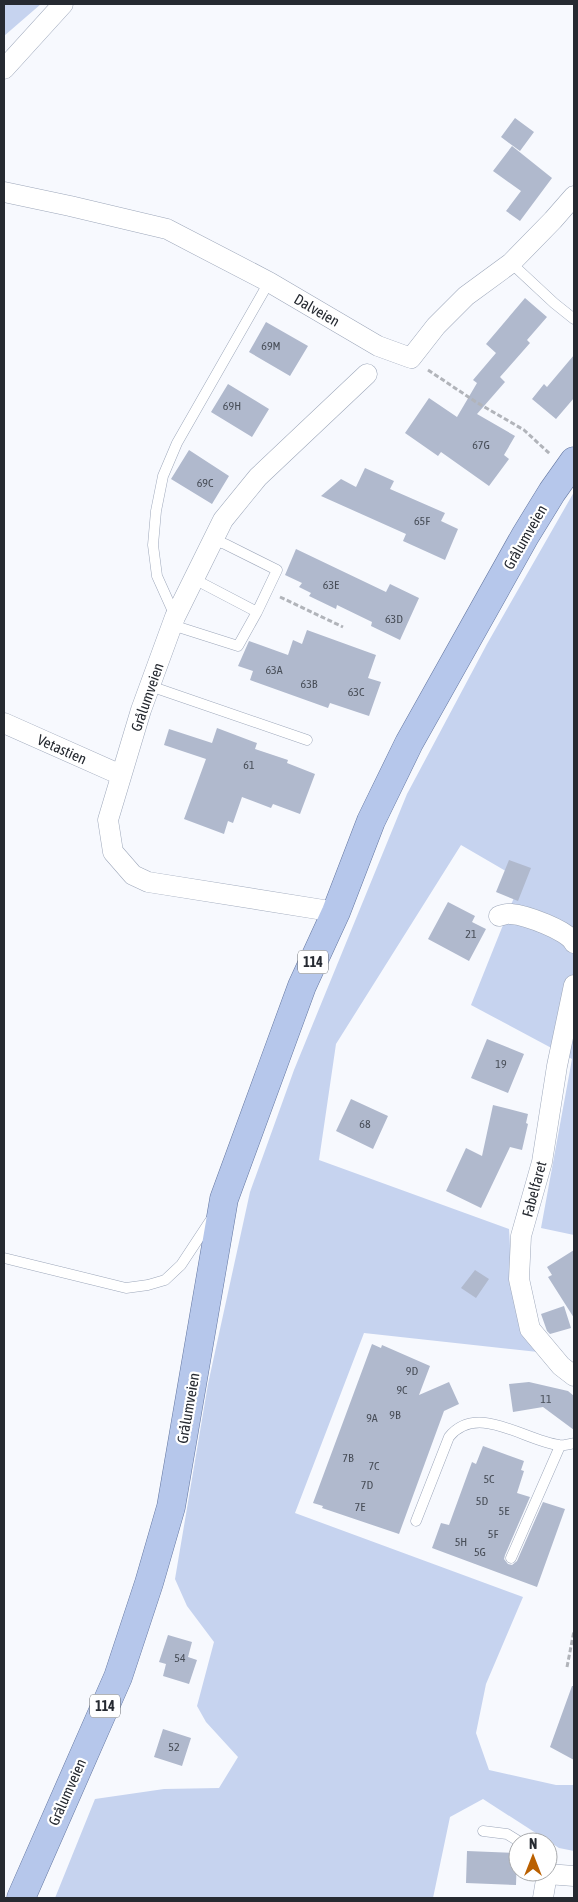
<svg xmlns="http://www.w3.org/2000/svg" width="578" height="1902" viewBox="0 0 578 1902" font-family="'Asap Condensed',sans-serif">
  <rect width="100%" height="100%" fill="#f7f9fe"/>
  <!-- green -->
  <path fill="#c6d3ef" d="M4 4H41L4 36Z
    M574 492V1235L541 1228 572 1059 471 1005 521 880 461 845 336 1044 319 1160 509 1229 513 1296 538 1352 364 1333 295 1513 523 1597 486 1684 476 1733 489 1770 556 1785H574V1851L559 1848 483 1799 450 1817 433 1898H55L95 1799 164 1789 219 1788 238 1757 206 1722 197 1706 214 1642 187 1606 175 1579 208 1384 250 1192 294 1070 407 794 487 644Z"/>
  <!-- building -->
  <path fill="#b0b9cd" d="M515 118 534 132 520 151 501 137Z
    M512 146 552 178 520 221 506 211 521 191 493 171Z
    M525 298 547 317 527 340 530 343 500 377 505 382 477 414 515 436 504 455 509 459 489 486 441 452 438 456 405 433 429 398 457 417 477 383 473 380 496 353 486 344Z
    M266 322 308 346 290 376 249 352Z
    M574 355V398L556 419 532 399 544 384 547 387Z
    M228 384 269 409 252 437 211 412Z
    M189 450 229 476 212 504 171 479Z
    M365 468 394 481 390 489 445 513 441 521 458 529 445 560 403 541 406 534 321 496 341 479 356 487Z
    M296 549 386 592 390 584 419 598 400 640 371 626 372 622 337 605 336 609 309 596 311 593 299 587 302 583 285 575Z
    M307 630 376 655 368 678 381 682 369 716 330 703 328 708 250 680 253 671 238 666 249 641 288 655 293 640 302 644Z
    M217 728 257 743 255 749 288 760 287 763 315 774 300 814 273 804 271 808 242 797 233 823 228 821 224 834 184 819 206 759 164 745 169 729 212 743Z
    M509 860 531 868 518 901 496 892Z
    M448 902 475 916 472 922 486 929 469 961 428 939Z
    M487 1039 524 1054 508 1093 471 1078Z
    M351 1099 388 1116 373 1149 336 1131Z
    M493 1105 528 1114 526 1123 528 1124 522 1150 510 1147 481 1208 446 1191 466 1148 482 1156Z
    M574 1250V1318L548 1277 552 1275 547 1267Z
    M475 1270 489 1279 476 1298 461 1288Z
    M564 1306 571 1328 550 1334 547 1331 541 1314Z
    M372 1344 381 1348 382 1345 430 1366 419 1395 449 1382 459 1404 444 1411 399 1534 322 1508 323 1506 313 1503Z
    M529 1382 568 1391 574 1396V1430L543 1407 513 1412 509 1384Z
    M483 1446 524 1461 521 1470 524 1471 517 1493 530 1497 505 1555 504 1559 508 1564 512 1565 517 1561 543 1502 565 1509 537 1587 432 1548 441 1523 449 1525 472 1462 476 1464Z
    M168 1635 192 1642 188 1657 197 1660 189 1684 163 1676 166 1664 159 1662Z
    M572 1686H574V1760L550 1747Z
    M163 1729 191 1738 182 1766 154 1757Z
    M467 1851 517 1853 516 1885 466 1883Z"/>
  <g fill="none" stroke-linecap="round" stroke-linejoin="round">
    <defs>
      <path id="lane" d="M511 263 554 303 574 319
        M194 579 257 612
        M175 616 157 576 153 545 156 511 163 476 177 443 269 282
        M172 625 238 646 257 612 277 570 225 544 213 540
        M150 686 307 740
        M4 1258 126 1288 148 1285 165 1280 181 1265 212 1218
        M416 1521 449 1437C477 1402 525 1441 559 1445 563 1446 570 1444 574 1443
        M511 1558 560 1446
        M483 1831 507 1834 520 1842"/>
      <path id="street" d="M4 69 63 4
        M4 192 70 206 167 229 269 282 378 346 411 358 436 326 466 296 511 263 553 220 574 196
        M4 723 121 775
        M336 912 148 882 133 875 113 852 108 820 141 710 175 617 223 520 258 477 367 374
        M499 916C503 915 507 913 511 914 525 915 568 930 574 943
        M574 985 557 1066 542 1162 521 1236 519 1279 530 1329 561 1366 574 1376
        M543 1898 547 1874 574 1876"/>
      <path id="primary" d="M21 1898 118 1677 149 1583 171 1507 224 1199 302 986 336 912 371 821 409 743 525 536 552 492 574 461"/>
    </defs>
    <!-- lane casing -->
    <use href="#lane" stroke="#9da7ba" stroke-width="11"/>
    <!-- street casing -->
    <use href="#street" stroke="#9da7ba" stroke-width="21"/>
    <!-- primary casing -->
    <use href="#primary" stroke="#6477a1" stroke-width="29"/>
    <!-- path -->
    <path stroke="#b1b4ba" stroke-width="3" stroke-dasharray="5 2.5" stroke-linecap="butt" d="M428 370 476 402 524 430 550 454
      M280 597 343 627
      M567 1667 574 1631"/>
    <!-- lane -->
    <use href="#lane" stroke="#fff" stroke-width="10"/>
    <!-- street -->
    <use href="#street" stroke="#fff" stroke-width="20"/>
    <!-- primary -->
    <use href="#primary" stroke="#b6c7eb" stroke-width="28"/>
  </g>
  <g text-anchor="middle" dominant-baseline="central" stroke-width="4.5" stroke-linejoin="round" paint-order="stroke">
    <!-- number labels -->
    <g font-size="12" fill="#484e58">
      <text x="271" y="346">69M</text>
      <text x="232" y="406">69H</text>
      <text x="481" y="445">67G</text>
      <text x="205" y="483">69C</text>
      <text x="422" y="521">65F</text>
      <text x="331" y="585">63E</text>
      <text x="394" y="619">63D</text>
      <text x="274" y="670">63A</text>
      <text x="309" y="684">63B</text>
      <text x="356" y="692">63C</text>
      <text x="249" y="765">61</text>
      <text x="471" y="934">21</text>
      <text x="501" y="1064">19</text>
      <text x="365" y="1124">68</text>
      <text x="412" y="1371">9D</text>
      <text x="402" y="1390">9C</text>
      <text x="546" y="1399">11</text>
      <text x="395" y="1415">9B</text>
      <text x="372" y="1418">9A</text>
      <text x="348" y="1458">7B</text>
      <text x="374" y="1466">7C</text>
      <text x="489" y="1479">5C</text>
      <text x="367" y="1485">7D</text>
      <text x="482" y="1501">5D</text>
      <text x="360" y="1507">7E</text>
      <text x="504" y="1511">5E</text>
      <text x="493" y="1534">5F</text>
      <text x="461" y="1542">5H</text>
      <text x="480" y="1552">5G</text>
      <text x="180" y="1658">54</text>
      <text x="174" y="1747">52</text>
    </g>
    <!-- shield labels -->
    <g fill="#fff" stroke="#676a6f" stroke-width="1">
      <rect x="298" y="950.5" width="30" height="23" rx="4"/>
      <rect x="90" y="1694.5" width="30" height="23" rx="4"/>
    </g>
    <g font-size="14" font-weight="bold" fill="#262a31">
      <text x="313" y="962">114</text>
      <text x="105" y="1706">114</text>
    </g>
    <!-- street labels -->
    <g font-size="15" fill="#262a31" stroke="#fff">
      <text transform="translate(317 310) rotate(30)">Dalveien</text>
      <text transform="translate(525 537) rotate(-60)">Grålumveien</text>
      <text transform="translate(147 697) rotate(-71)">Grålumveien</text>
      <text transform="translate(62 749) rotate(24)">Vetastien</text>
      <text transform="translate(534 1189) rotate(-75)">Fabelfaret</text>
      <text transform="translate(188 1408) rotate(-80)">Grålumveien</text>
      <text transform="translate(67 1792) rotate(-66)">Grålumveien</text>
    </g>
  </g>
  <!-- border -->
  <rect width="578" height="1902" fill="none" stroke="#262a31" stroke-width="10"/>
  <!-- north arrow -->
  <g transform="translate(533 1857)"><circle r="24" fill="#ffffff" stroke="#a8aaad"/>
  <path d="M0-4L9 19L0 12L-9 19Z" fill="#ba6000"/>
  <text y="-8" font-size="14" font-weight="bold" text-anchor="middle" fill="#262a31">N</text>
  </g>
</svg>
